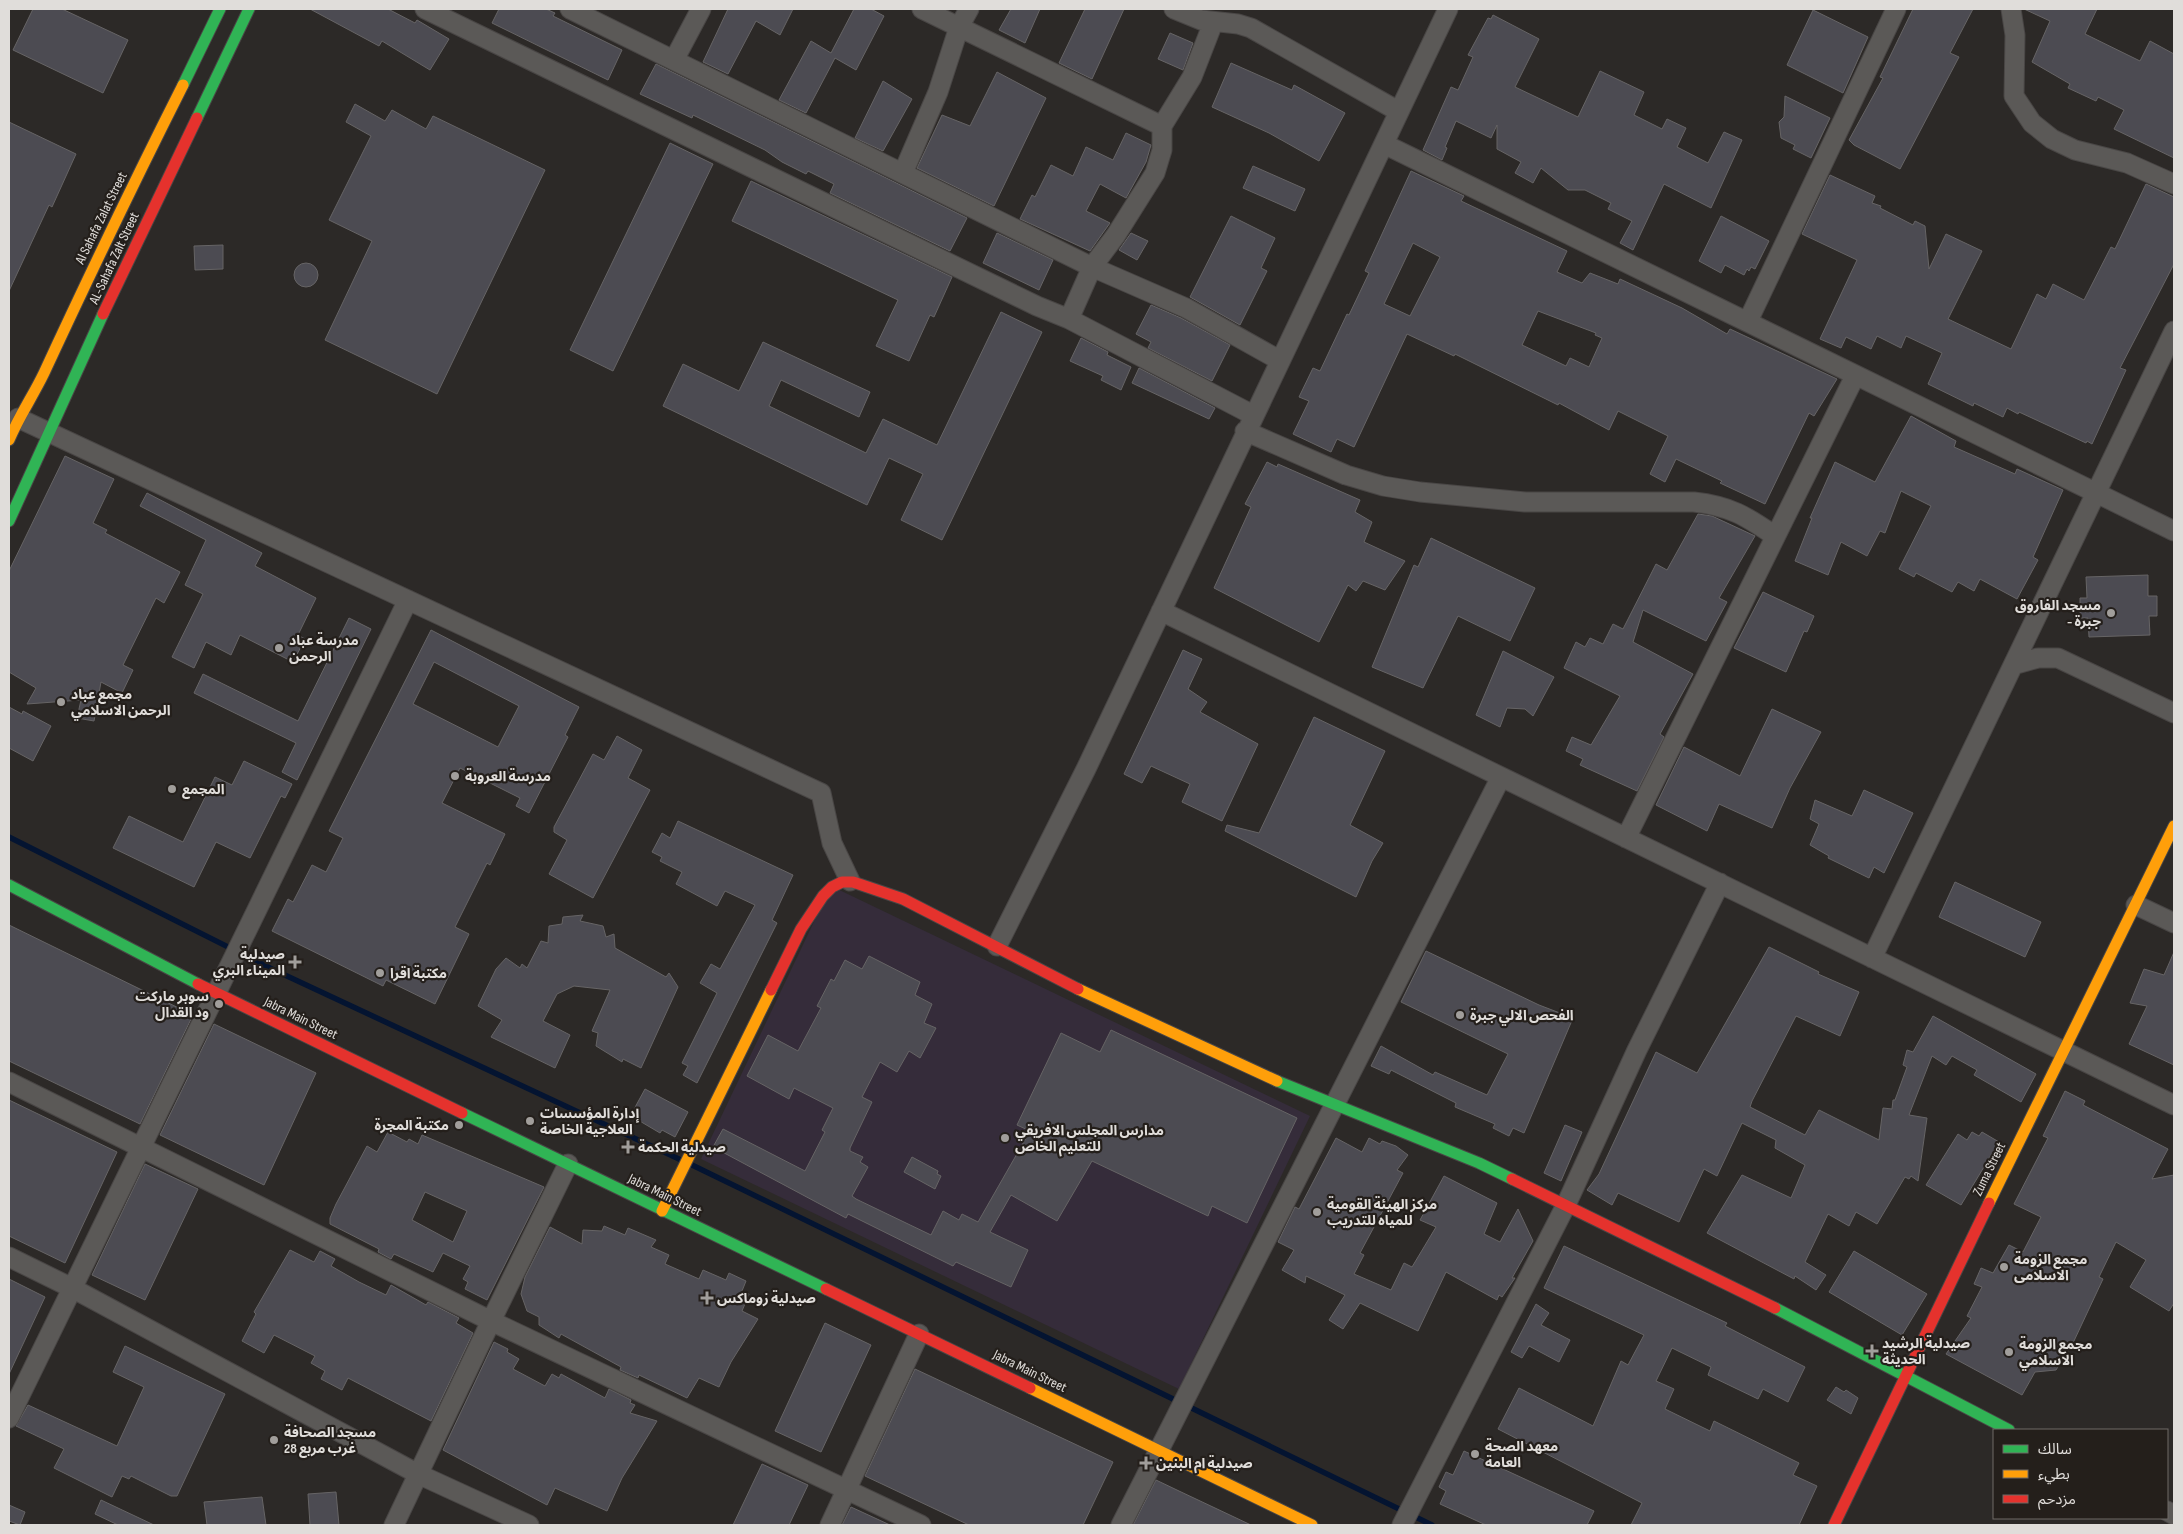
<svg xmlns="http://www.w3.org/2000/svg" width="2183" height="1534" viewBox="0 0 2183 1534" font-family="'Sofia Sans Condensed','Noto Sans Arabic',sans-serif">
  <rect width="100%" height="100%" fill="#2c2927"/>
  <!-- education -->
  <path fill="#352c3a" d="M831 886 1310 1116 1179 1389 701 1159Z"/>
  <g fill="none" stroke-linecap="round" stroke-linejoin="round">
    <!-- stream -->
    <path stroke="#041431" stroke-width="5.5" d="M9 837 272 969 679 1159
      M692 1165 1432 1525"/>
  </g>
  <!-- building -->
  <path fill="#4c4b52" stroke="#666465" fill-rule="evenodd" d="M33 9H62L128 40 103 93 13 50Z
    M310 9H388L415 23 417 20 449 39 430 70 382 41 379 46Z
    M499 9H546L555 13 553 16 622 50 608 80 492 23Z
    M728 9H793L780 35 756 21 728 74 703 62Z
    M854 9H871L884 16 856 70 835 58 806 113 779 100 811 41 831 53Z
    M1011 9H1040L1025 43 999 30Z
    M1085 9H1124L1092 79 1059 63Z
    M1913 9H1973L1950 53 1959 57 1900 169 1854 145 1849 140 1883 78 1880 77Z
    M2024 9H2097L2085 34 2140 61 2150 41 2174 54V158L2114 129 2124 110 2098 97 2096 101 2068 88 2070 84 2032 62 2050 21Z
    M1813 10 1868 37 1843 93 1787 65Z
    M1493 15 1539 39 1515 87 1578 117 1600 71 1644 92 1634 115 1662 129 1667 119 1686 128 1677 147 1708 163 1724 132 1742 140 1711 208 1664 184 1633 250 1620 243 1632 221 1608 209 1611 203 1585 190H1568L1541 168 1533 183 1515 173 1521 162 1497 149V125L1491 138 1456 121 1445 147 1447 148 1442 160 1423 150 1451 87 1458 90 1473 57 1468 55 1488 18 1491 19Z
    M1170 33 1193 43 1183 70 1158 59Z
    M1231 63 1292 90 1294 85 1345 113 1319 161 1269 133 1212 107Z
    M656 64 967 218 950 251 830 193 834 184 808 171 806 174 782 162 765 150 693 115 692 118 640 94Z
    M997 72 1046 98 994 206 917 168 942 115 970 126Z
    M883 81 912 99 883 151 855 138Z
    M1785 96 1830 118 1811 158 1793 149 1795 145 1781 138 1779 122 1784 117Z
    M355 104 385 121 392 110 426 129 433 116 545 170 437 394 325 340 372 241 329 220 371 136 346 122Z
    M9 122 76 154 52 207 49 205 9 291Z
    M1126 133 1151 145 1146 162 1126 198 1100 184 1086 211 1110 223 1090 251 1020 219 1032 195 1035 197 1051 165 1073 176 1086 147 1113 160Z
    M670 143 713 164 613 371 570 350Z
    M1253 166 1305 189 1295 211 1243 188Z
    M1411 171 1464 196 1461 201 1567 251 1557 272 1582 283 1590 273 1618 284 1620 279 1682 308 1727 334 1730 329 1837 379 1814 416 1809 413 1765 504 1720 483 1722 481 1676 459 1665 482 1650 474 1668 436 1618 411 1609 430 1559 403 1558 405 1455 354 1454 356 1407 334 1354 447 1337 439 1331 452 1293 434 1309 401 1299 397 1313 368 1320 371 1347 314 1349 315 1369 273 1365 271ZM1413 243 1440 257 1410 316 1384 304ZM1538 311 1596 333 1595 335 1602 338 1589 367 1570 358 1566 366 1522 345Z
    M1830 175 1875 196 1872 203 1881 206 1880 208 1913 225 1915 221 1925 226 1929 269 1946 234 1982 251 1948 319 2011 349 2037 294 2046 299 2053 284 2084 300 2111 247 2115 249 2146 184 2174 197V264L2120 368 2126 370 2092 444 2087 441 2086 443 2019 412 2018 414 2007 408 2003 417 1974 403 1973 406 1928 384 1942 353 1906 336 1901 348 1877 336 1871 349 1846 337 1841 348 1820 339 1857 260 1802 234Z
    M751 181 952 277 934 317 930 315 909 361 876 346 898 300 732 221Z
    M1231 216 1275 238 1261 268 1267 271 1240 325 1190 297Z
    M1721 216 1769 241 1755 269 1751 267 1749 271 1747 269 1744 275 1725 265 1721 273 1699 261Z
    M997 233 1053 260 1039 290 983 263Z
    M1131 233 1148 241 1137 260 1119 250Z
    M223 245V269L195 270 194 246Z
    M294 275a12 12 0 1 1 24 0a12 12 0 1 1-24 0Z
    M1151 305 1181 318 1230 345 1212 381 1148 348 1151 342 1136 334Z
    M1001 312 1042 332 942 540 901 520 923 474 889 458 867 505 663 406 683 364 739 391 763 342 870 392 859 417 781 380 769 406 866 453 883 419 937 445Z
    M1081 338 1108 352 1107 355 1131 367 1121 390 1101 380 1103 376 1070 361Z
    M1139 368 1215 408 1209 419 1132 383Z
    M1911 416 1956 441 1954 447 2015 474 2017 469 2063 490 2033 557 2038 560 2017 599 1980 579 1974 591 1958 582 1952 592 1916 573 1914 577 1899 569 1931 506 1901 491 1885 533 1880 531 1867 556 1841 542 1828 575 1795 561 1812 518H1810L1835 462 1875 482Z
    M65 456 114 479 93 523 107 530 105 533 180 572 164 603 156 598 123 665 133 670 122 693 101 682 94 721 77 718 81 700 27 704 36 688 9 672V571Z
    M1267 462 1277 467 1278 464 1360 500 1355 512 1372 522 1364 542 1405 561 1385 590 1363 581 1356 591 1348 585 1319 642 1214 588 1251 507 1245 504Z
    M147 493 262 553 255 566 316 598 298 635 305 639 293 662 240 635 231 655 206 642 194 668 172 657 203 594 185 585 206 540 140 506Z
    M1698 514 1712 516 1755 536 1719 598 1727 602 1706 641 1643 610 1633 642 1693 674 1660 734 1664 737 1637 791 1580 765 1583 759 1566 751 1572 737 1591 745 1620 696 1564 668 1576 642 1585 647 1590 638 1603 644 1613 624 1623 629 1656 564 1667 570Z
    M1431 538 1535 588 1510 641 1458 616 1423 688 1372 667 1414 565 1418 567Z
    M2148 575V596H2157V616H2149L2150 635 2089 637 2088 618H2080V598H2087L2086 577Z
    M1763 592 1814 616 1807 632 1804 631 1786 672 1734 648Z
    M349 618 371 629 297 780 282 772 296 743 194 693 203 674 298 721Z
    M431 630 579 707 565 735 568 737 529 813 516 806 520 798 460 768 442 803 505 834 490 865 487 863 455 927 469 934 435 1004 386 980 383 986 272 931 288 899 293 902 312 865 326 872 343 838 329 831ZM434 662 519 706 498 747 413 704Z
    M1183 650 1202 659 1188 689 1207 702 1200 712 1258 744 1222 821 1182 802 1190 784 1151 766 1142 783 1124 774Z
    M1503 651 1554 677 1533 716 1525 709 1507 708 1500 727 1476 715Z
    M9 707 22 714 23 711 51 726 33 761 9 748Z
    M1772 709 1821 732 1790 788 1772 828 1719 804 1707 831 1656 805 1684 747 1740 776Z
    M1314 717 1385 751 1350 825 1383 843 1372 861 1356 897 1225 831 1227 825 1259 833Z
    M617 736 642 750 628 778 650 790 593 898 549 874 567 840 554 832V827L593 754 604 760Z
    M244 761 292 784 285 798 281 796 250 858 216 842 194 887 113 848 129 816 183 842 215 777 232 785Z
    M1864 790 1913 813 1884 873 1874 867 1869 878 1828 858 1829 856 1810 845 1819 824 1810 819 1815 800 1852 816Z
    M678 821 793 875 772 920 777 923 697 1083 683 1075 688 1066 682 1063 717 993 700 983 711 964 720 969 755 905 725 891 717 906 676 884 682 872 660 861 662 857 652 852 662 833 670 838Z
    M1955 882 2041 922 2025 957 1939 917Z
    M583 915 580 921 603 926 606 937 614 934 615 948 666 977 669 973 678 987 641 1068 623 1059 622 1062 596 1046 598 1033 592 1031 610 990 574 986 557 994 543 1021 570 1035 555 1068 491 1037 502 1020 478 1006 496 969 506 958 520 968 522 964 527 968 541 941 548 943 549 926 562 924 563 917Z
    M9 925 193 1015 140 1124 9 1061Z
    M1769 947 1819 972 1818 974 1859 992 1840 1036 1796 1016 1752 1101 1750 1107 1805 1135 1819 1110 1879 1140 1883 1108 1892 1109 1893 1100H1895L1907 1067 1903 1065 1907 1050 1913 1052 1933 1016 2036 1074 2021 1102 1974 1075 1977 1070 1952 1056 1946 1065 1932 1056 1909 1115 1927 1118 1918 1181 1911 1176 1909 1179 1905 1177 1877 1224 1856 1212 1849 1226 1828 1214 1805 1262 1826 1275 1816 1290 1795 1276 1794 1279 1707 1233 1742 1175 1791 1198 1805 1165 1775 1148 1776 1140 1742 1123 1717 1176 1704 1169 1679 1222 1618 1193 1612 1205 1587 1190 1599 1174 1656 1052 1697 1073Z
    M1426 951 1539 1005 1573 1018 1524 1133 1513 1128 1509 1136 1493 1128 1495 1124 1455 1107 1456 1103 1391 1070 1389 1074 1371 1066 1381 1046 1433 1075 1435 1072 1487 1095 1508 1054 1401 1002Z
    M2174 952V1065L2129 1044 2147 1006 2130 1003 2144 969 2164 975Z
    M869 956 920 982 915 995 932 1004 924 1023 936 1028 920 1058 909 1051 897 1072 880 1062 862 1097 872 1102 850 1148V1151L863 1157 860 1162 868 1167 852 1196 856 1199 931 1235 943 1211 959 1220 962 1214 978 1222 1030 1131 1017 1125 1061 1033 1100 1052 1111 1030 1297 1118 1247 1223 1212 1206 1208 1216 1092 1161 1057 1221 1011 1195 990 1232 1028 1250 1011 1287 956 1262 953 1266 848 1214 846 1218 713 1147 723 1129 805 1171 825 1132 822 1130 833 1108 794 1088 789 1099 747 1076 768 1035 798 1051 821 1008 817 1006 831 979 834 981 845 960 862 969Z
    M214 1024 316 1073 264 1185 160 1135Z
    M645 1089 688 1112 675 1137 662 1130 660 1133 638 1120 640 1115 633 1111Z
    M2065 1091 2085 1101 2083 1105 2168 1149 2152 1179 2174 1175V1303L2169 1311 2130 1287 2146 1260 2116 1242 2099 1277 2103 1279 2073 1343 2056 1370 2035 1372 2022 1395 1946 1354 1971 1318 1967 1316 1982 1287 1974 1284 1981 1268 1993 1273 2009 1245 2023 1252 2041 1217 2014 1204 2048 1138 2043 1136Z
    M9 1100 117 1152 65 1263 9 1236Z
    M1565 1125 1582 1132 1561 1181 1544 1173Z
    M388 1132 407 1142 409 1139 418 1144 422 1135 544 1187 487 1300 465 1289 468 1282 463 1279 470 1266 443 1253 433 1272 394 1254 391 1259 378 1252 379 1249 330 1224V1218L336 1204 367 1146 377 1152ZM425 1192 467 1211 453 1242 412 1220Z
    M1972 1132 1979 1136 1982 1132 1999 1142 1961 1205 1926 1185 1958 1134 1967 1140Z
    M1336 1138 1362 1152 1369 1138 1380 1144 1382 1141 1396 1146 1408 1155 1397 1170 1403 1173 1360 1253 1364 1255 1354 1274 1391 1290 1404 1263 1412 1267 1436 1227 1420 1220 1444 1176 1497 1203 1484 1234 1500 1242 1518 1209 1533 1241 1512 1278H1515L1502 1297 1499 1295 1497 1300 1446 1272 1418 1331 1360 1303 1343 1329 1329 1320 1345 1295 1306 1276 1305 1283 1282 1270 1294 1250 1278 1242 1295 1207 1299 1209Z
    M912 1157 938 1171 937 1174 941 1176 935 1189 904 1172Z
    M145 1164 198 1189 145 1300 92 1275Z
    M604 1226 625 1235 628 1228 656 1240 651 1247 669 1255 665 1264 699 1279 703 1270 726 1280 729 1273 746 1281 742 1291 749 1294 742 1311 758 1319 731 1362 719 1387 699 1378 687 1398 639 1375 638 1378 620 1370 621 1367 561 1334 559 1338 539 1325V1317L527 1311 521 1294 525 1277 550 1227 582 1244 583 1230 602 1231Z
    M1564 1246 1727 1323 1725 1326 1805 1367 1788 1402 1763 1389 1758 1399 1708 1375 1711 1367 1672 1348 1656 1381 1674 1389 1665 1409 1710 1431 1714 1421 1799 1463 1793 1475 1817 1486 1799 1525H1631L1642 1503 1498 1429 1519 1388 1593 1426 1621 1361 1628 1365 1644 1335 1544 1288Z
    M290 1250 314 1262 320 1251 335 1259 331 1266 359 1282 386 1295 391 1285 426 1305 428 1302 459 1318 456 1323 473 1333 431 1421 348 1378 342 1390 321 1379 325 1371 311 1363 315 1356 274 1335 264 1353 242 1341 256 1314 254 1312Z
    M1854 1251 1927 1294 1902 1335 1829 1292Z
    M9 1279 45 1297 9 1374Z
    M1536 1304 1549 1313 1541 1325 1570 1340 1559 1362 1529 1346 1522 1358 1511 1352Z
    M825 1323 871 1345 821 1452 775 1431Z
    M494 1342 508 1349 507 1352 519 1359 513 1369 545 1386 552 1374 559 1378 561 1374 605 1398 609 1389 631 1400 630 1403 635 1405 630 1413 657 1421 622 1478 607 1511 555 1488 547 1505 443 1450Z
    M125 1346 225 1394 177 1496H171L131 1476 129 1479 122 1476 112 1497 54 1468 64 1449 16 1426 28 1405 117 1446 144 1387 113 1372Z
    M915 1369 1113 1462 1083 1525H969L865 1476Z
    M1836 1387 1844 1392 1846 1390 1858 1398 1851 1414 1827 1400Z
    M1464 1451 1594 1511 1587 1525H1486L1440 1504 1446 1491 1439 1487 1446 1472 1453 1475Z
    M762 1464 808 1485 789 1525H733Z
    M1156 1480 1179 1491 1251 1525H1133Z
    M336 1492 339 1525H310L308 1494Z
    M262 1497 266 1525H207L204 1502Z
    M101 1500 154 1525H118L95 1514Z
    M9 1505 25 1512 20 1525 9 1521Z
    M851 1507 890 1525H842Z"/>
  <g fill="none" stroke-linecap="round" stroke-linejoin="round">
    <defs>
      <path id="street" d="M425 9 1037 306 1069 319 1253 415
        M570 9 1092 267 1186 308 1279 360
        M922 9 1162 126
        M1174 9 1201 20 1238 24 1251 28 1398 111
        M2011 9 2015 35 2014 96 2032 123 2052 139 2075 150 2127 163 2174 184
        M674 60 701 9
        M1384 144 2174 531
        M903 173 938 92 959 27 969 9
        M1069 319 1092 267 1116 235 1155 173 1162 150V126L1192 77 1213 23
        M1748 321 1896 9
        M18 418 821 793 832 843 850 881
        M1245 431 1346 475 1383 486 1420 492 1525 502H1694C1730 506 1746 516 1775 536
        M1161 611 2174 1105
        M2016 664 2038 658H2058L2174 713
        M1626 838 1855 376
        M2136 905 2174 923
        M997 946 1086 769 1448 9
        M1872 958 2174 331
        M9 1082 491 1321 921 1525
        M9 1257 72 1288 418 1474 529 1525
        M9 1418 408 600
        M2167 1511 2174 1515
        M394 1525 491 1321 568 1164
        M830 1525 919 1334
        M1121 1525 1501 777
        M1402 1525 1565 1207 1637 1050 1720 883"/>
      <path id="fast" d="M183 85 220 9
        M197 118 249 9
        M9 521 103 314
        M9 885 198 984
        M1277 1081 1479 1163 1512 1179
        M462 1113 826 1289
        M1775 1308 2009 1430"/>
      <path id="slow" d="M9 440C19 416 33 396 44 373 89 276 135 180 183 85
        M1078 989 1277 1081
        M1989 1203 2174 826
        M662 1211 771 990
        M1030 1388 1312 1525"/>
      <path id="jam" d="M103 314 197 118
        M198 984 462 1113
        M771 990 801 929 823 896 832 887 842 882H853L903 899 1078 989
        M1512 1179 1775 1308
        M826 1289 1030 1388
        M1834 1525 1989 1203"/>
    </defs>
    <!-- street casing -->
    <use href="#street" stroke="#494645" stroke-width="21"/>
    <!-- fast casing -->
    <use href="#fast" stroke="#494645" stroke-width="13"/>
    <!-- slow casing -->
    <use href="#slow" stroke="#494645" stroke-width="13"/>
    <!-- jam casing -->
    <use href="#jam" stroke="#494645" stroke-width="13"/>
    <!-- street -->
    <use href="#street" stroke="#5b5957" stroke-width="19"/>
    <!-- fast -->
    <use href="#fast" stroke="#30b455" stroke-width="11"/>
    <!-- slow -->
    <use href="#slow" stroke="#ff9f0a" stroke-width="11"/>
    <!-- jam -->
    <use href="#jam" stroke="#e5322d" stroke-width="11"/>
  </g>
  <!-- markers -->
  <g fill="#a19e9b" stroke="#241f1b" stroke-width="2">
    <circle cx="2111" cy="613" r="5"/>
    <circle cx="279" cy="648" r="5"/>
    <circle cx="61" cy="702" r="5"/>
    <circle cx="455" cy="776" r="5"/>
    <circle cx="172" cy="789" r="5"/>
    <path d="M292.5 954.5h5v5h5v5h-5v5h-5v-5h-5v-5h5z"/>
    <circle cx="380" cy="973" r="5"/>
    <circle cx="219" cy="1004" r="5"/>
    <circle cx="1460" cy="1015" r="5"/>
    <circle cx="530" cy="1121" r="5"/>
    <circle cx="459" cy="1125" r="5"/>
    <circle cx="1005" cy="1138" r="5"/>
    <path d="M625.5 1139.5h5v5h5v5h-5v5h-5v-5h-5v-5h5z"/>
    <circle cx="1317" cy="1212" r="5"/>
    <circle cx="2004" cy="1267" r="5"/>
    <path d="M704.5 1290.5h5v5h5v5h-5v5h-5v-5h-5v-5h5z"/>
    <path d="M1869.5 1343.5h5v5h5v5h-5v5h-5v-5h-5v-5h5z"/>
    <circle cx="2009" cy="1352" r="5"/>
    <circle cx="274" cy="1440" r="5"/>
    <circle cx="1475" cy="1454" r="5"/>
    <path d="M1143.5 1455.5h5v5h5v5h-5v5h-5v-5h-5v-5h5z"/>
  </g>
  <g text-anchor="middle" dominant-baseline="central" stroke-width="4.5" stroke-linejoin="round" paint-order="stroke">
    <!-- street labels -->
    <g font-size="14" fill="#e0ddda" stroke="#241f1b">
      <text transform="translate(101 218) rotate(-64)">Al Sahafa Zalat Street</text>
      <text transform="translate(114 258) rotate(-65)">AL-Sahafa Zalt Street</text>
      <text transform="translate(301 1018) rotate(26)">Jabra Main Street</text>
      <text transform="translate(1989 1169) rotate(-64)">Zuma Street</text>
      <text transform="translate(665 1195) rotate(26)">Jabra Main Street</text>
      <text transform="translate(1030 1371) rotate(26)">Jabra Main Street</text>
    </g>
    <!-- poi labels -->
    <g font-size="14" font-weight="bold" fill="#e0ddda" stroke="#241f1b" text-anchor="start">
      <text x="2101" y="605" text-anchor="end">مسجد الفاروق<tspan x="2101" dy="16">- جبرة</tspan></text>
      <text x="289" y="640">مدرسة عباد<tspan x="289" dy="16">الرحمن</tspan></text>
      <text x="71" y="694">مجمع عباد<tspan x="71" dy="16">الرحمن الاسلامي</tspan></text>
      <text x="465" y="776">مدرسة العروبة</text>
      <text x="182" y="789">المجمع</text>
      <text x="285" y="954" text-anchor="end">صيدلية<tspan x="285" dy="16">الميناء البري</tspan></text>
      <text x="390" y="973">مكتبة اقرا</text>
      <text x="209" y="996" text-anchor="end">سوبر ماركت<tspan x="209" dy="16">ود القدال</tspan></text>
      <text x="1470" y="1015">الفحص الالي جبرة</text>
      <text x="540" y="1113">إدارة المؤسسات<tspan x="540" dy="16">العلاجية الخاصة</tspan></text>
      <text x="449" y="1125" text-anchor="end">مكتبة المجرة</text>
      <text x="1015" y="1130">مدارس المجلس الافريقي<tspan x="1015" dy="16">للتعليم الخاص</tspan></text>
      <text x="638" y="1147">صيدلية الحكمة</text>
      <text x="1327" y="1204">مركز الهيئة القومية<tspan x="1327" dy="16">للمياه للتدريب</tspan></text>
      <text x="2014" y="1259">مجمع الزومة<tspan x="2014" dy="16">الاسلامى</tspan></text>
      <text x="717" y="1298">صيدلية زوماكس</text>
      <text x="1882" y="1343">صيدلية الرشيد<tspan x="1882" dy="16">الحديثة</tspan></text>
      <text x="2019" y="1344">مجمع الزومة<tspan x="2019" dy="16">الاسلامي</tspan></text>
      <text x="284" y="1432">مسجد الصحافة<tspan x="284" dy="16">غرب مربع 28</tspan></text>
      <text x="1485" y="1446">معهد الصحة<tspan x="1485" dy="16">العامة</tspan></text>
      <text x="1156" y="1463">صيدلية ام البنين</text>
    </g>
  </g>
  <!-- border -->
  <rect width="2183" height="1534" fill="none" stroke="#e0ddda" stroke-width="20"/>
  <!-- legend -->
  <rect x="1993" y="1429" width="175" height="90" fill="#241f1b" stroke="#6f6b67"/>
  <rect x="2003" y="1445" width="25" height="8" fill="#30b455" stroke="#6f6b67"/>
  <text x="2038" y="1454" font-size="15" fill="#e0ddda">سالك</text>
  <rect x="2003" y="1470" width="25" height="8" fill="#ff9f0a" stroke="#6f6b67"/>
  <text x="2038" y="1479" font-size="15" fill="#e0ddda">بطيء</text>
  <rect x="2003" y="1495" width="25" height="8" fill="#e5322d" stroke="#6f6b67"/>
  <text x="2038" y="1504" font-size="15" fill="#e0ddda">مزدحم</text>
</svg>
